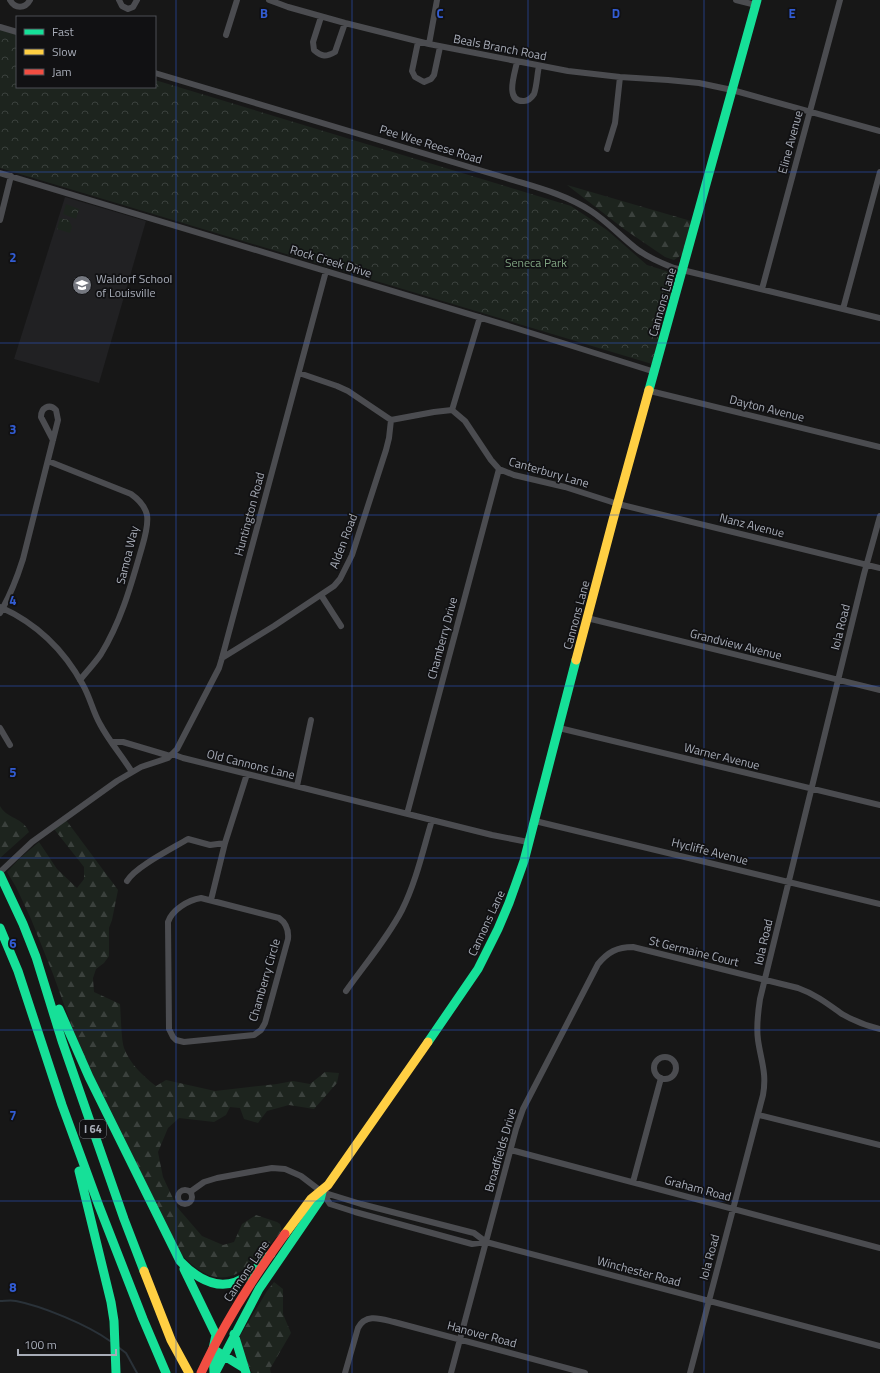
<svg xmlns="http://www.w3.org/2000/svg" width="880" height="1373" viewBox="0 0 880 1373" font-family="'Titillium Web',sans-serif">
  <defs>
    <pattern id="forest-firs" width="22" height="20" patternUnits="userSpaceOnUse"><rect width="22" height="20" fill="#1d241e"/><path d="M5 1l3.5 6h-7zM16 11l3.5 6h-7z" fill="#3b413d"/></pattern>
    <pattern id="park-crowns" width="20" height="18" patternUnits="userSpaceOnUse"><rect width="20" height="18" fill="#1d241e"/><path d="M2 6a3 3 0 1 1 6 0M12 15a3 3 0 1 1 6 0" fill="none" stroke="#3b413d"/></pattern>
  </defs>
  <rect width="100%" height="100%" fill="#171717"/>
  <!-- built -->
  <path fill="#212123" d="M65 197 146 221 99 383 14 359Z"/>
  <!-- forest -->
  <path fill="url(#forest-firs)" d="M567 185 691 221 683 254 674 260 665 257 624 229Z
    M0 806C7 819 23 817 29 832L0 858Z
    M66 820 118 890 112 920 109 928V956L104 963 96 969 93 978 94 992 120 1004C121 1015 121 1038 124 1048 130 1064 143 1076 156 1086L166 1080 215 1091 277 1084 293 1081 310 1084 325 1072 339 1073 337 1083 314 1109 289 1105 267 1111 258 1123 244 1119 240 1108 230 1107 226 1115 214 1122 179 1118 168 1128 158 1152 163 1177 177 1207 202 1236 223 1245 234 1242 242 1224 256 1215 277 1222 280 1224 282 1231C250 1266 226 1302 182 1255L79 1046 53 974 31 919 16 887 7 872 19 859 39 842 57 869 77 888 84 879V867L54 829Z
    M274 1282 283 1289V1314L291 1333 270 1369 271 1373H252L243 1353 240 1336 267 1291Z"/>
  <!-- park -->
  <path fill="url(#park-crowns)" d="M0 29 17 35V87H155V80L571 206 607 230 647 265 676 274 652 364 0 168Z
    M66 204 79 209 76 219 63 214Z
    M60 218 69 220 72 227 70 233 57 229Z"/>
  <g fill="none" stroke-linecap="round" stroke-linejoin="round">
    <!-- stream -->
    <path stroke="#2a3239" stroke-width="2" d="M0 1301C5 1301 11 1300 16 1301 42 1306 88 1325 110 1341
      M118 1347 126 1353 137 1373"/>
    <!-- street -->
    <path stroke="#4b4c50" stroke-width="6" d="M10 0C15 9 25 9 30 0
      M119 0 122 6 128 9 133 7 137 0
      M269 0 288 7 345 23 429 44 568 71 620 77 668 80 699 83 732 90 880 131
      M736 0 756 5
      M321 17 313 42 314 50C322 57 326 57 335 52L345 23
      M0 27 17 32
      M226 35 237 0
      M418 42 412 71 415 77 424 82 431 79 434 75 440 47
      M429 44 437 0
      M517 62C515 73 504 102 524 101 529 101 532 97 534 94 537 85 537 75 539 66
      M155 73 506 178C535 187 565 194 591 211 608 222 622 238 638 250 649 258 661 263 674 268L880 318
      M607 149 615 123 620 77
      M0 173 515 328 655 372
      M0 220 11 176
      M762 289 840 0
      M843 309 880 172
      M299 373 337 386 348 391 391 420 434 412 452 410 465 421 491 460 499 469 514 475 565 487 618 504 880 568
      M650 391 880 447
      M452 410 480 317
      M48 461 131 494C138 499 145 506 147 515 149 527 143 543 140 554 130 589 120 623 101 654 95 663 87 671 80 680
      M321 595 341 626
      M0 607C36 623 64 650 83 685 90 697 93 712 100 724 109 741 122 756 132 772
      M0 613C10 596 17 578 23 559L58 420 56 410C49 403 41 408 41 417L53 440
      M587 618 880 690
      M222 658 274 626 334 586 340 579 352 555 386 450 389 438 391 420
      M0 728 10 745
      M559 728 880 805
      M112 742H123L170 756
      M172 754 183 758 492 835 528 842
      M297 786 311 720
      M407 814 499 469
      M535 821 880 904
      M0 872 32 842 117 781 141 767 168 758 177 749 219 668 222 658 326 271
      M127 881C135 867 173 848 188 839L210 845 225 843
      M201 898 279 918C286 923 289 929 288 939L265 1023 261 1030 254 1035 184 1042 176 1040 173 1037 169 1029 168 922C172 910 188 900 201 898Z
      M211 900 225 843 247 774
      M346 991C365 964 387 939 402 910 416 882 423 850 432 820
      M654 1068a11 11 0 1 1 22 0a11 11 0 1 1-22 0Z
      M759 1115 880 1145
      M511 1150 880 1248
      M633 1182 661 1078
      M178 1197a7 7 0 1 1 14 0a7 7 0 1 1-14 0Z
      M190 1192 204 1182 217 1178 272 1168 285 1169 301 1176 322 1192 330 1204 355 1212 472 1244 486 1242
      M322 1192 361 1204 474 1233 486 1242 880 1346
      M345 1373 358 1328C366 1313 381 1319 394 1322L585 1373
      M451 1373 516 1129 523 1109 598 964C608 952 617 947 633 947L798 988C815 994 828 1004 842 1014 854 1021 867 1026 880 1029
      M690 1373 763 1095C767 1073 761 1061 758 1040 756 1026 758 1012 760 999L864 574 880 516"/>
    <!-- fast -->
    <path stroke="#16e098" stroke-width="9" d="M649 390 757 0
      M0 875 23 924 36 957 62 1041 124 1219 144 1271
      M0 928 18 971 62 1105 99 1206 143 1319 166 1373
      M59 1009 89 1077 180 1261C199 1281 223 1294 248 1275 257 1269 263 1261 271 1254
      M428 1042 478 969 498 929 509 903 524 861 576 660
      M79 1171 111 1302 114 1321 116 1373
      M184 1269 216 1335 213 1349 214 1373
      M234 1334 246 1373
      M213 1349 244 1368
      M215 1373 259 1289 320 1200 322 1192"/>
    <!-- slow -->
    <path stroke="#ffcf43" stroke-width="9" d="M576 660 613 520 649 390
      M285 1234 311 1199 328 1185 428 1042
      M144 1271 171 1340 189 1373"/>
    <!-- jam -->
    <path stroke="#f24e42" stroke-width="9" d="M201 1373C224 1323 253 1278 285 1234"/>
  </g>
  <!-- grid -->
  <path fill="none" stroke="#325cd3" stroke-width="1" stroke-opacity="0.55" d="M176 0V1373M352 0V1373M528 0V1373M704 0V1373M0 172H880M0 343H880M0 515H880M0 686H880M0 858H880M0 1030H880M0 1201H880"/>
  <!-- icons -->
  <defs>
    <symbol id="school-disc" viewBox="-11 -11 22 22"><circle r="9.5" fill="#757880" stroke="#111113"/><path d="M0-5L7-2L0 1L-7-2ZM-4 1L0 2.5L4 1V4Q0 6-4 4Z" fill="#fff"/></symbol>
  </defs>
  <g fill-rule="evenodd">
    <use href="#school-disc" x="71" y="274" width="22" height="22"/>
  </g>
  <g text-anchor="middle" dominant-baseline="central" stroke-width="3.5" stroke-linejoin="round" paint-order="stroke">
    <!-- shield labels -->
    <rect fill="#111113" stroke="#7b7e86" stroke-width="1" x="80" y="1120" width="26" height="18" rx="3"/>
    <g font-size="11" font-weight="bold" fill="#a8adb8">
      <text x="93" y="1129">I 64</text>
    </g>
    <!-- street labels -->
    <g font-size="12" fill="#a8adb8" stroke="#111113">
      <text transform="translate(500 47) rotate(11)">Beals Branch Road</text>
      <text transform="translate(790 142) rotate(-75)">Eline Avenue</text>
      <text transform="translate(431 144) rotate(17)">Pee Wee Reese Road</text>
      <text transform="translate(331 261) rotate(17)">Rock Creek Drive</text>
      <text transform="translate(662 302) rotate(-74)">Cannons Lane</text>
      <text transform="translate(767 408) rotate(14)">Dayton Avenue</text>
      <text transform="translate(549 472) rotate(16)">Canterbury Lane</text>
      <text transform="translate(249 514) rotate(-75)">Huntington Road</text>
      <text transform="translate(752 525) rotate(14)">Nanz Avenue</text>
      <text transform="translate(343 541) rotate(-69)">Alden Road</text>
      <text transform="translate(127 555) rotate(-76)">Samoa Way</text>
      <text transform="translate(576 615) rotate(-75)">Cannons Lane</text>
      <text transform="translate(840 627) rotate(-76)">Iola Road</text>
      <text transform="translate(442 638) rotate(-75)">Chamberry Drive</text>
      <text transform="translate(736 644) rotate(14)">Grandview Avenue</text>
      <text transform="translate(722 756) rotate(14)">Warner Avenue</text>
      <text transform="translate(251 764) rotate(14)">Old Cannons Lane</text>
      <text transform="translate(710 851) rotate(14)">Hycliffe Avenue</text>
      <text transform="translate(486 923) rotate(-65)">Cannons Lane</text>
      <text transform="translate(763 942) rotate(-77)">Iola Road</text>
      <text transform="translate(694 951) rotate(14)">St Germaine Court</text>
      <text transform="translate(264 980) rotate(-74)">Chamberry Circle</text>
      <text transform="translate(500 1150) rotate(-74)">Broadfields Drive</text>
      <text transform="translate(698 1188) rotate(15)">Graham Road</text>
      <text transform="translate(709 1257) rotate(-75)">Iola Road</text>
      <text transform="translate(246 1271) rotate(-56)">Cannons Lane</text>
      <text transform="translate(639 1271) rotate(15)">Winchester Road</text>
      <text transform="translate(482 1334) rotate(15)">Hanover Road</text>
    </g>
    <!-- park labels -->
    <g font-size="12" fill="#7fa381" stroke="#111113">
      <text x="536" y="262">Seneca Park</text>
    </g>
    <!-- poi labels -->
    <g font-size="12" fill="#a8adb8" stroke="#111113" text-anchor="start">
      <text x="96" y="278">Waldorf School<tspan x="96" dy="14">of Louisville</tspan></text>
    </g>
  </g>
  <g font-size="13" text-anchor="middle" font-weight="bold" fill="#325cd3" stroke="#111113" stroke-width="3.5" stroke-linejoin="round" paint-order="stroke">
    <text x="264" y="18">B</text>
    <text x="440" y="18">C</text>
    <text x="616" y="18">D</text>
    <text x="792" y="18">E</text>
    <text x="13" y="262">2</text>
    <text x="13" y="434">3</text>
    <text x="13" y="605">4</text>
    <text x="13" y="777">5</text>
    <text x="13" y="948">6</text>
    <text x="13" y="1120">7</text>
    <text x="13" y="1292">8</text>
  </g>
  <!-- legend -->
  <rect x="16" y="16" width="140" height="72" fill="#111113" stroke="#4d4f55"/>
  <rect x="24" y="29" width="20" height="6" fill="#16e098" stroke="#4d4f55"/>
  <text x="52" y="36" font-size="12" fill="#a8adb8">Fast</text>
  <rect x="24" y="49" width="20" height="6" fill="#ffcf43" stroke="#4d4f55"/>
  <text x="52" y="56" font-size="12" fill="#a8adb8">Slow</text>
  <rect x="24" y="69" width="20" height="6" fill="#f24e42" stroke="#4d4f55"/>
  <text x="52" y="76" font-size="12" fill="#a8adb8">Jam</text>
  <!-- scale -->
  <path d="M18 1349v6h98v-6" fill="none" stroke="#a8adb8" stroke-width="2"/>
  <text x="24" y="1349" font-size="12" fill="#a8adb8" stroke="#111113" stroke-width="3" paint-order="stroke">100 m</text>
</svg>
